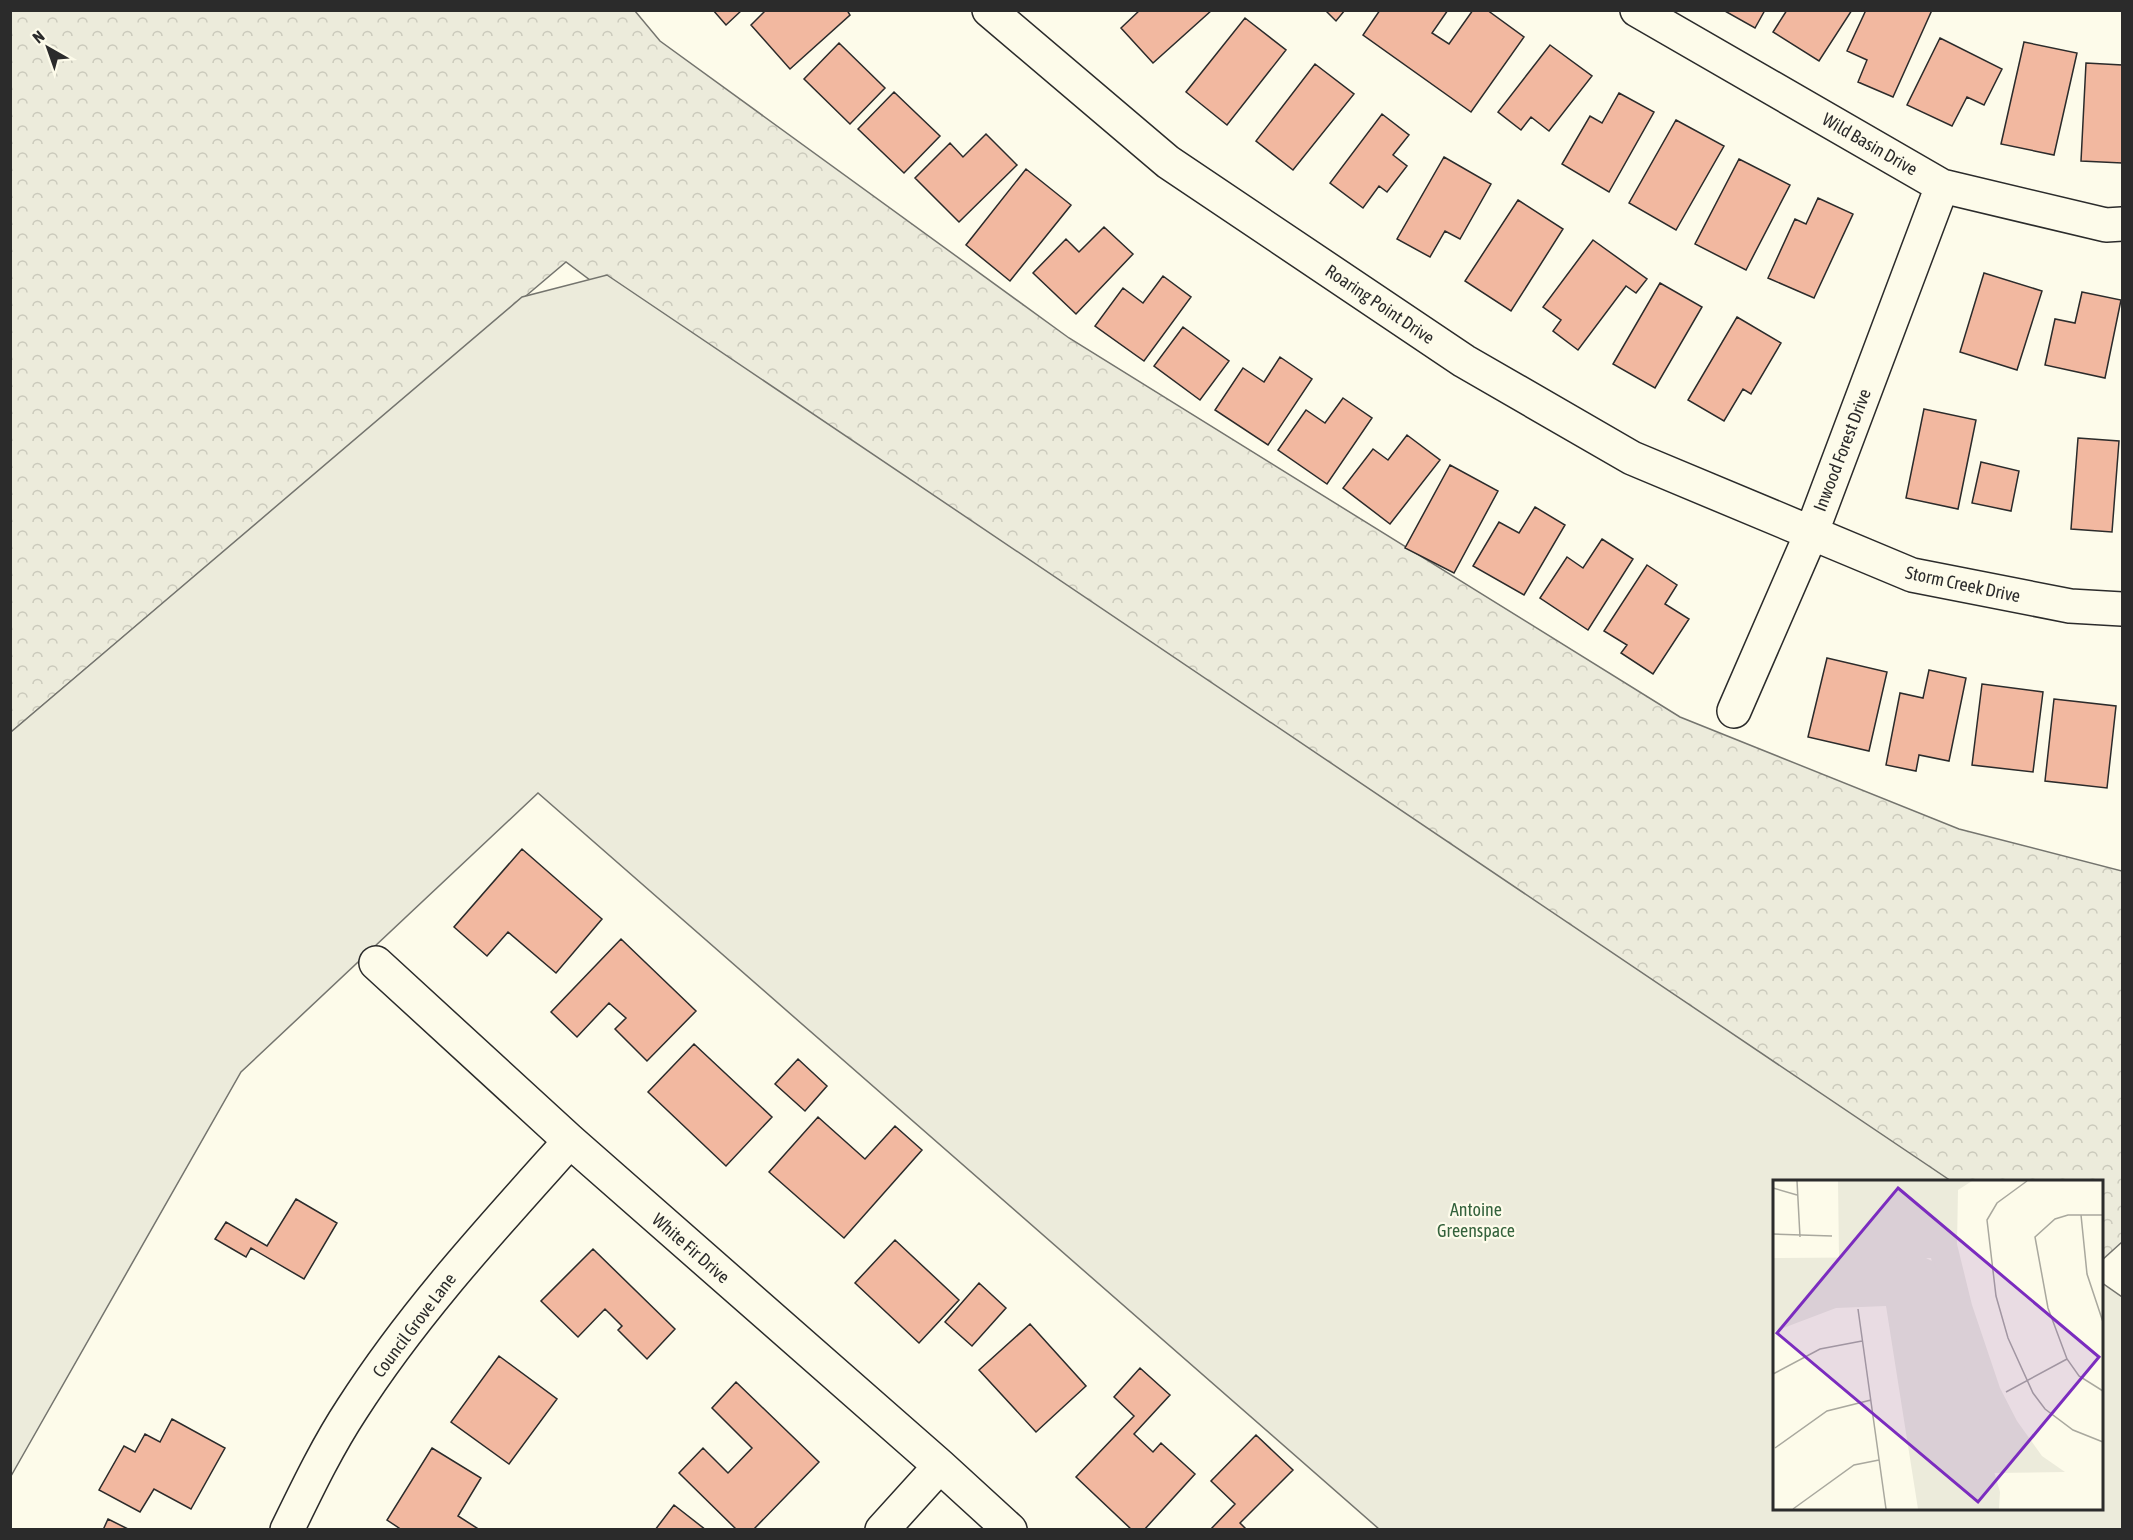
<svg xmlns="http://www.w3.org/2000/svg" width="2133" height="1540" viewBox="0 0 2133 1540" font-family="'Asap Condensed',sans-serif">
  <defs>
    <pattern id="forest-crowns" width="20" height="18" patternUnits="userSpaceOnUse" patternTransform="scale(1.5)"><rect width="20" height="18" fill="#ecebdb"/><path d="M2 6a3 3 0 1 1 6 0M12 15a3 3 0 1 1 6 0" fill="none" stroke="#cbcabc"/></pattern>
  </defs>
  <rect width="100%" height="100%" fill="#fdfbea"/>
  <!-- forest -->
  <path fill="url(#forest-crowns)" stroke="#74746e" stroke-width="1.5" d="M11 11H635L660 41 1069 338 1680 717 1959 829 2122 871V1242L2102 1260V1182H1774L1037 617 566 262 11 732Z"/>
  <!-- park -->
  <path fill="#ecebdb" stroke="#74746e" stroke-width="1.5" d="M607 275 1951 1181 1774 1182V1508H2102V1283L2122 1297V1529H1379L538 793 241 1072 11 1476V732L522 297Z"/>
  <!-- building -->
  <path fill="#f2b8a0" stroke="#2b2b2b" stroke-width="1.5" d="M713 10H742L726 25Z
    M766 10H847L850 15 790 69 751 25Z
    M1140 10H1212L1153 63 1121 28Z
    M1325 10H1345L1336 21Z
    M1380 10H1448L1432 33 1449 44 1473 10H1487L1524 37 1471 112 1363 35Z
    M1723 10H1765L1755 28Z
    M1787 10H1852L1819 61 1773 32Z
    M1866 10H1932L1893 97 1858 82 1867 60 1847 51Z
    M1245 18 1286 50 1227 125 1186 92Z
    M1940 38 2002 69 1984 105 1967 97 1952 126 1907 105Z
    M2024 42 2077 53 2054 155 2001 144Z
    M839 43 885 88 850 124 804 79Z
    M1550 45 1592 76 1549 131 1531 117 1521 130 1498 112Z
    M2086 63 2122 65V163L2081 161Z
    M1315 64 1354 94 1293 170 1256 141Z
    M894 92 940 136 904 173 858 129Z
    M1619 93 1654 112 1609 192 1562 164 1590 116 1602 123Z
    M1382 114 1409 135 1393 155 1407 166 1387 192 1379 186 1363 208 1330 183Z
    M1676 120 1724 146 1676 230 1629 203Z
    M986 134 1017 165 959 222 915 178 950 143 963 157Z
    M1444 157 1491 184 1460 239 1445 231 1430 257 1397 239Z
    M1739 159 1790 185 1746 270 1695 244Z
    M1026 169 1071 205 1010 281 966 245Z
    M1818 198 1853 214 1814 298 1768 278 1795 219 1806 224Z
    M1518 200 1563 229 1511 311 1465 281Z
    M1104 227 1133 254 1076 314 1033 273 1066 239 1079 252Z
    M1593 240 1647 279 1636 293 1626 286 1578 350 1553 331 1561 320 1543 307Z
    M1984 273 2042 291 2017 370 1960 352Z
    M1163 276 1191 297 1144 361 1095 326 1123 288 1143 303Z
    M1660 283 1702 307 1655 388 1613 364Z
    M2082 292 2121 300 2105 378 2045 365 2055 319 2075 323Z
    M1737 317 1781 343 1751 394 1743 389 1724 421 1688 400Z
    M1183 327 1229 361 1200 400 1154 366Z
    M1280 357 1312 379 1268 445 1215 410 1243 368 1264 382Z
    M1343 398 1372 418 1327 484 1278 450 1306 410 1325 423Z
    M1924 409 1976 420 1958 509 1906 498Z
    M1407 435 1440 460 1390 524 1343 488 1373 449 1388 460Z
    M2078 438 2119 441 2112 532 2071 529Z
    M1981 462 2019 471 2011 511 1972 503Z
    M1450 465 1498 491 1454 573 1405 548Z
    M1535 507 1565 525 1524 595 1473 566 1499 522 1519 533Z
    M1602 539 1633 559 1588 630 1540 598 1567 557 1583 568Z
    M1647 565 1677 585 1665 604 1689 619 1653 674 1621 653 1627 645 1604 631Z
    M1827 658 1887 672 1869 751 1808 737Z
    M1929 670 1966 678 1949 761 1919 755 1916 771 1886 765 1900 693 1923 698Z
    M1982 684 2043 692 2033 772 1972 765Z
    M2054 699 2116 706 2107 788 2045 781Z
    M522 849 602 919 556 973 508 932 487 956 454 927Z
    M621 939 696 1011 647 1061 615 1029 626 1018 609 1003 577 1037 551 1012Z
    M694 1044 772 1117 726 1166 648 1092Z
    M798 1059 827 1086 805 1111 775 1084Z
    M818 1117 865 1159 895 1126 922 1150 844 1238 769 1172Z
    M296 1199 337 1223 304 1279 251 1248 246 1257 215 1239 226 1222 267 1246Z
    M895 1240 959 1300 919 1343 855 1283Z
    M593 1249 675 1329 647 1359 618 1330 622 1326 605 1309 578 1337 541 1301Z
    M979 1283 1006 1308 972 1346 945 1322Z
    M1030 1324 1086 1386 1036 1432 979 1370Z
    M499 1356 557 1399 509 1464 451 1422Z
    M1140 1368 1170 1395 1134 1434 1153 1452 1161 1443 1195 1474 1144 1530H1132L1076 1477 1134 1416 1114 1397Z
    M736 1382 819 1462 753 1530H737L679 1473 703 1448 728 1473 752 1448 712 1408Z
    M172 1419 225 1448 191 1509 154 1489 140 1512 99 1490 124 1446 135 1452 145 1434 160 1442Z
    M1256 1435 1293 1470 1240 1523 1247 1530H1210L1235 1504 1211 1481Z
    M432 1448 481 1478 458 1516 480 1530H402L387 1520Z
    M674 1505 706 1530H655Z
    M108 1519 130 1530H103Z"/>
  <g fill="none" stroke-linecap="round" stroke-linejoin="round">
    <defs>
      <path id="minor" d="M989 10 1168 162 1464 361 1632 458 1912 575 2070 606 2122 609
        M1637 10 1942 186 2106 225 2122 224
        M1734 711 1811 534 1942 186
        M376 963 570 1141 940 1466 1010 1530
        M287 1530C307 1489 327 1447 352 1409 414 1312 493 1227 570 1141
        M882 1530 940 1466"/>
    </defs>
    <!-- minor casing -->
    <use href="#minor" stroke="#2b2b2b" stroke-width="36"/>
    <!-- minor -->
    <use href="#minor" stroke="#fdfbea" stroke-width="33"/>
  </g>
  <g text-anchor="middle" dominant-baseline="central" stroke-width="4.5" stroke-linejoin="round" paint-order="stroke">
    <!-- street labels -->
    <g font-size="18" fill="#2b2b2b" stroke="#fdfbea">
      <text transform="translate(1870 144) rotate(30)">Wild Basin Drive</text>
      <text transform="translate(1380 304) rotate(34)">Roaring Point Drive</text>
      <text transform="translate(1842 450) rotate(-69)">Inwood Forest Drive</text>
      <text transform="translate(1963 584) rotate(12)">Storm Creek Drive</text>
      <text transform="translate(691 1248) rotate(41)">White Fir Drive</text>
      <text transform="translate(414 1325) rotate(-53)">Council Grove Lane</text>
    </g>
    <!-- park labels -->
    <g font-size="18" fill="#34623c" stroke="#fdfbea">
      <text x="1476" y="1209">Antoine<tspan x="1476" dy="21">Greenspace</tspan></text>
    </g>
  </g>
  <!-- overview -->
  <g transform="translate(1773 1180)">
    <rect width="330" height="330" fill="#fdfbea"/>
    <path d="M65 1H199L185 10 184 64 199 125 227 208 244 241 269 276 292 292 221 293 209 306 158 78H66Z" fill="#ecebdb"/>
    <path d="M151 77 161 82 227 312 226 329H145L113 126 63 128 0 152V78Z" fill="#ecebdb"/>
    <path fill="none" stroke="#a9a89e" stroke-width="1.5" d="M24 1 27 57M254 1 224 23 214 40 223 116 235 158 260 213 272 229 300 250 330 262M0 8 24 15M308 35 314 94 330 142M330 35H295L282 39 262 57 275 128 294 179 306 196 330 211M0 54 59 56M85 129 113 329M0 194 47 169 89 161M233 212 294 179M2 268 54 231 98 220M20 329 81 285 106 280"/>
    <path fill="#7b2cbf" fill-opacity="0.15" stroke="#7b2cbf" stroke-width="3" d="M125 8 326 177 205 322 4 153Z"/>
    <rect width="330" height="330" fill="none" stroke="#2b2b2b" stroke-width="3"/>
  </g>
  <!-- border -->
  <rect width="2133" height="1540" fill="none" stroke="#2b2b2b" stroke-width="24"/>
  <!-- north arrow -->
  <g transform="translate(48 48) rotate(320)" stroke="#fdfbea" stroke-width="4.5" paint-order="stroke">
  <path d="M0-4.5L10 22L0 15L-10 22Z" fill="#2b2b2b"/>
  <text y="-9" font-size="16" font-weight="bold" text-anchor="middle" fill="#2b2b2b">N</text>
  </g>
</svg>
